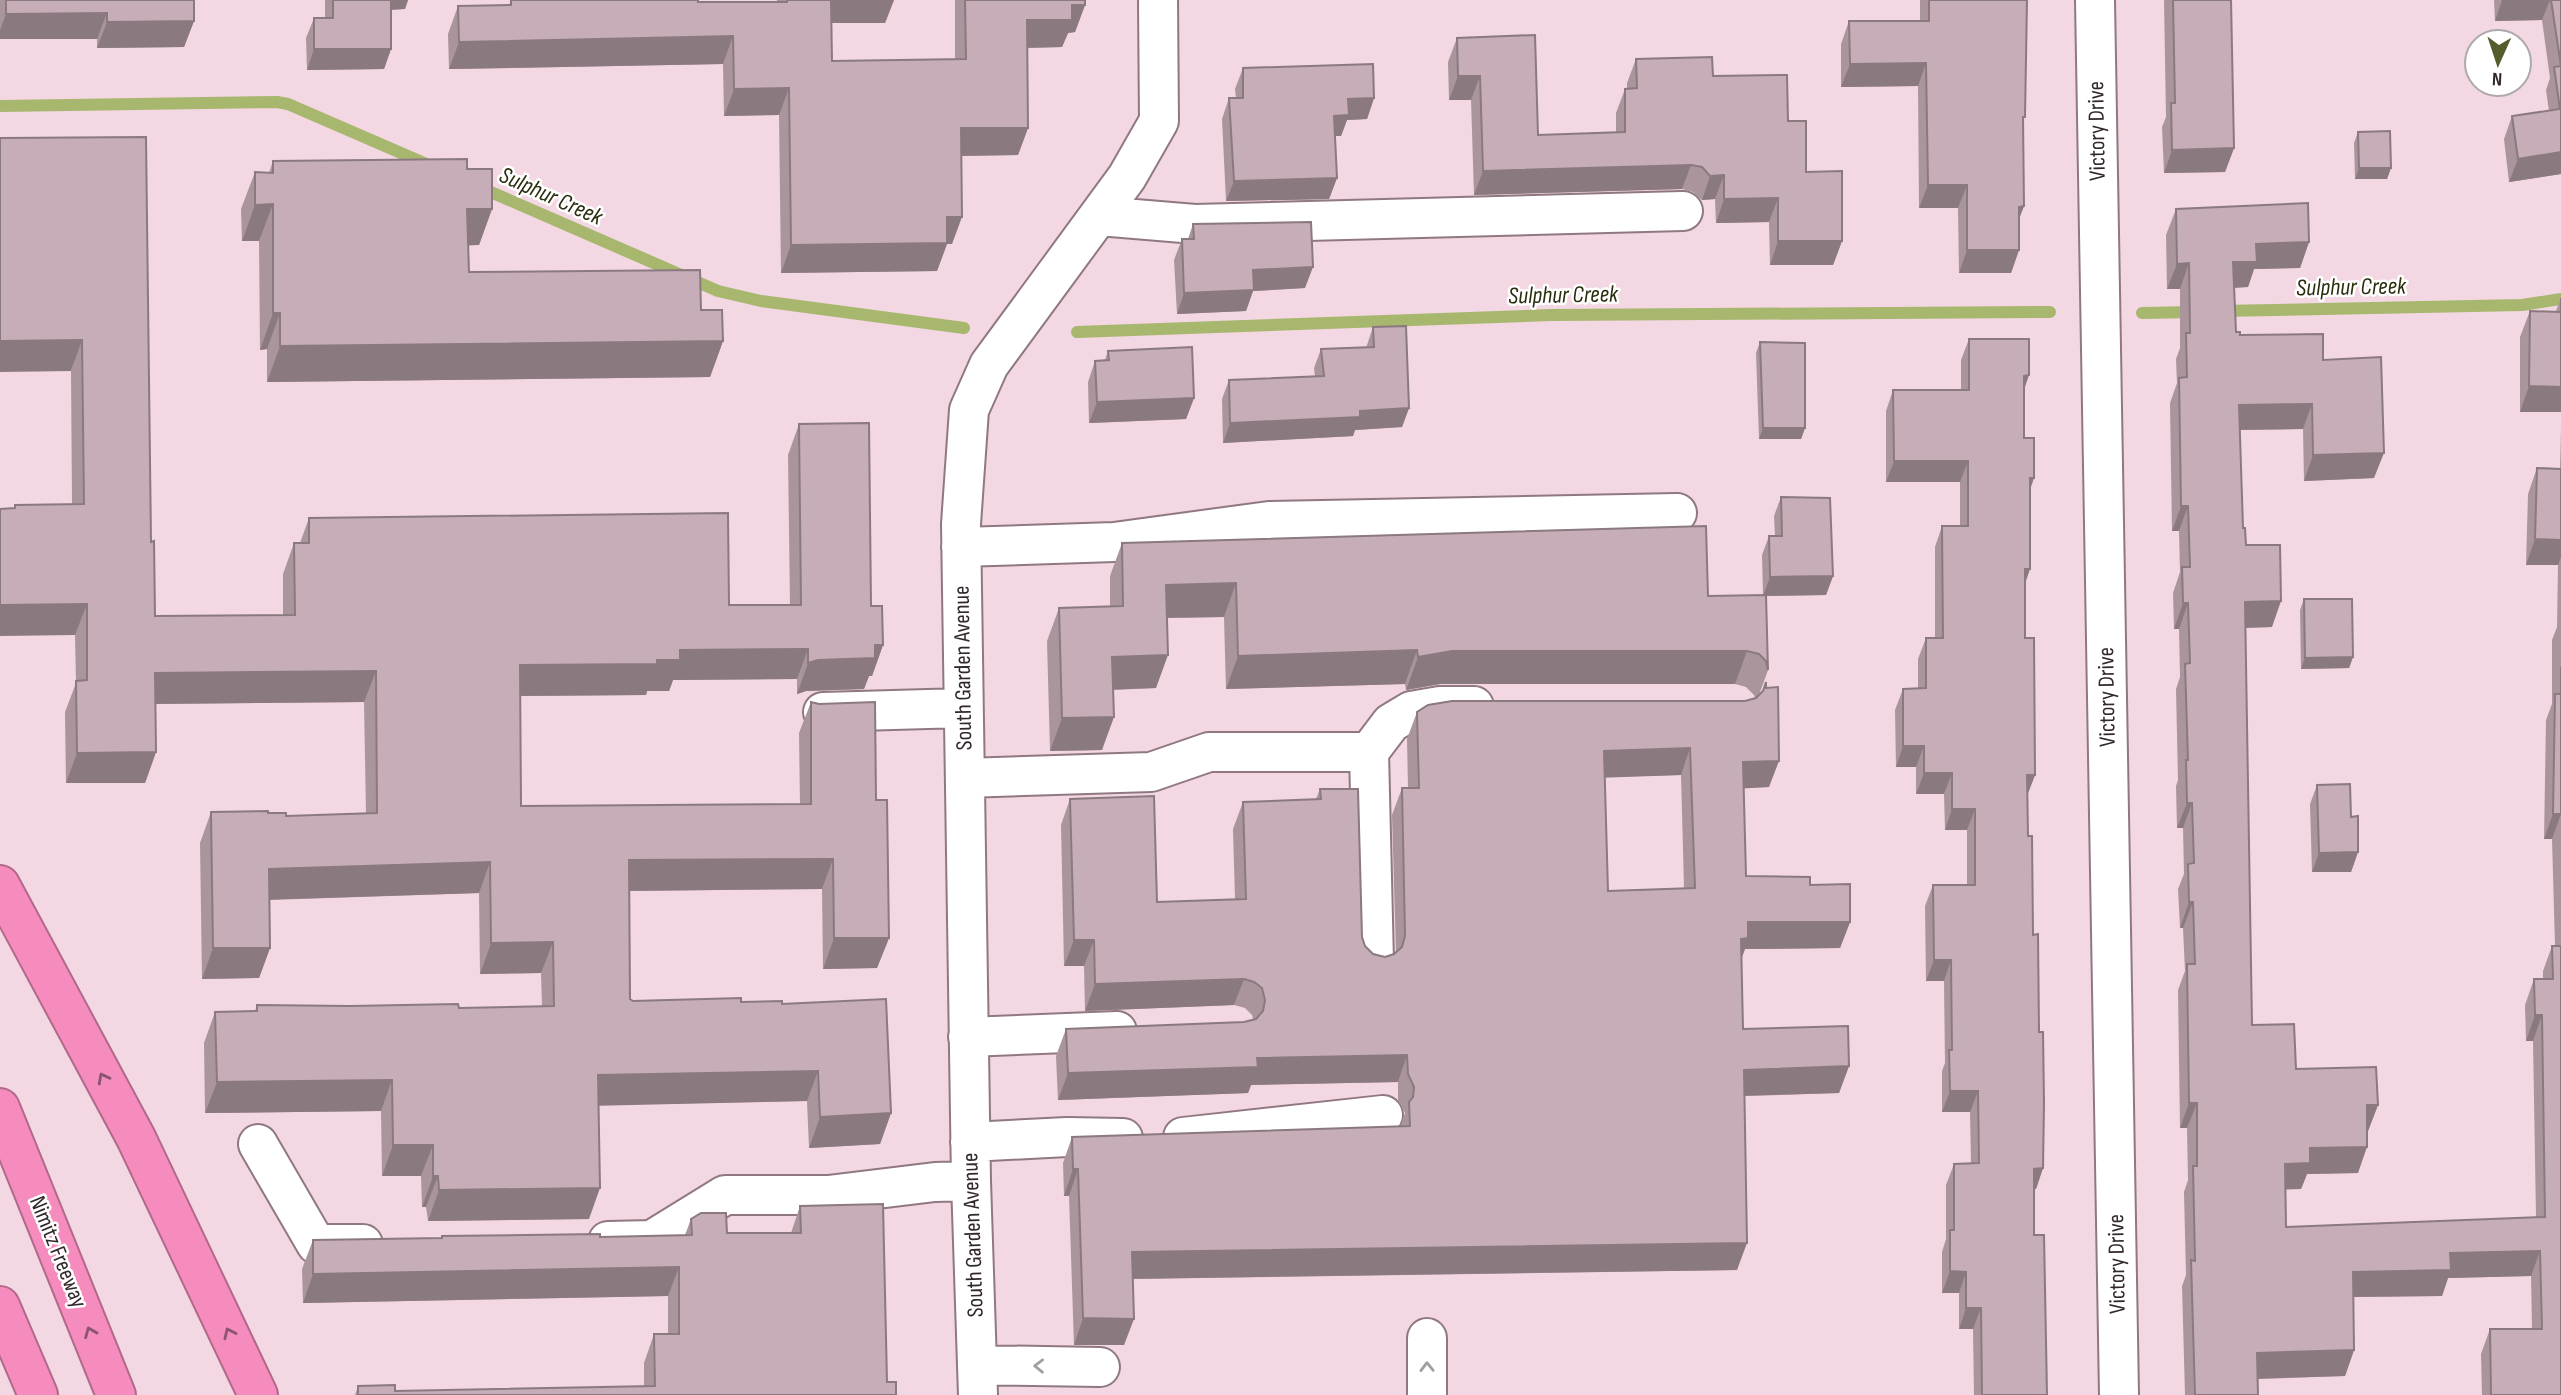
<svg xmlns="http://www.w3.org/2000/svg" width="2561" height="1395" viewBox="0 0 2561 1395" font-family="'Sofia Sans Condensed',sans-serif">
  <rect width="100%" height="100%" fill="#f3d7e2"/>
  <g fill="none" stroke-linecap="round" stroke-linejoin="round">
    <!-- stream -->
    <path stroke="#a8b76e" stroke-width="12" d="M0 106 277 102 288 104 431 166
      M477 186 718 291 761 301 964 328
      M2219 311 2522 305 2561 299
      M2142 313 2194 312
      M1077 332 1551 315 2050 312"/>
    <defs>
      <path id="minor" d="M2095 0 2119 1395
        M1099 216 1195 224 1683 211
        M961 547 1114 542 1269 521 1677 513
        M823 712 963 708
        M965 778 1151 772 1209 752H1369
        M1374 962 1369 752 1391 723 1411 711 1440 706H1474
        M968 1037 1117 1031
        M1183 1137 1383 1115
        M970 1142 1067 1137 1123 1138
        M258 1144 316 1244H363
        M608 1241 652 1240 725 1195H828L935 1182 971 1181
        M1427 1338V1395
        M978 1365 1100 1367
        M978 1395 971 1181 961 524 969 410 989 365 1127 177 1159 121 1158 0"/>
      <path id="highway" d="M0 885 136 1138 258 1395
        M0 1108 116 1395
        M0 1306 38 1395"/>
    </defs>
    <!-- minor casing -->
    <use href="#minor" stroke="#907882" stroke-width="42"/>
    <!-- highway casing -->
    <use href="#highway" stroke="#b1698a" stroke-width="42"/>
    <!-- minor -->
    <use href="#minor" stroke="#fff" stroke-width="38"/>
    <!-- highway -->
    <use href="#highway" stroke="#f68cbd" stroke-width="38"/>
  </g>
  <!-- wall -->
  <path fill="#ab959d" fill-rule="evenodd" d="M0 0H194V21L184 47 97 48V39H0Z
    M325 0H408L405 9 391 10V49L384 69 307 70 306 38 314 18H325Z
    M511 0 698 2H777V0H894L885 23H831L832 61 955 59V0H1085V5L1075 32 1068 33 1062 47 1028 48V128L1018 155 961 156 952 244H947L937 271 781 273 779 115 724 116 723 64 449 69 448 34 458 6 509 5Z
    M1920 0H2027L2023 123 2024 206 2019 219V250L2011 273H1959L1958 208H1919L1918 86 1841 87V44L1849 21H1920Z
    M2164 0H2231L2234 148 2225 172 2164 173 2162 127 2166 117Z
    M2494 0H2561V174L2509 182 2504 139 2512 116 2549 111 2546 90 2550 78 2542 20 2495 21Z
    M1457 38 1538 135 1616 132V113L1625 89H1627V83L1636 59 1713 76 1788 121 1806 172 1842 241 1833 265H1770L1769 222 1716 223 1715 199 1702 200 1693 192 1682 189 1474 195 1471 100H1449L1448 62Z
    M1243 68 1374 98 1367 119 1347 120 1341 136H1335L1337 178 1329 199 1226 201 1222 119 1229 98H1236L1235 89Z
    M2358 132 2391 168 2387 179H2355L2354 143Z
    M146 137 151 542 155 616 283 615V574L294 543H300L309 518 729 605H790L788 455 799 424 871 606 883 645 872 676H869L864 689 806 691 797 694V679L673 680 669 691H647L646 695 520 696 521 806 800 804 799 733 811 702 876 800 889 938 877 968 823 969 822 889 629 891 630 999 633 1001 782 1004 891 1113 880 1144 809 1148 807 1101 599 1105 589 1219 428 1221 426 1207H422L421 1176H382L381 1111 205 1113 204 1043 215 1012 255 1011 257 1005 459 1008 542 1006 541 973 480 974 479 893 269 900 270 948 259 978 202 979 200 843 211 812 268 813 286 816 366 814 364 702 156 704V752L145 783H66L65 712 76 683 75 635 14 508 15 505 72 504 71 371Z
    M273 161 467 169 492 209 479 245H468L469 272 701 310 723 341 710 377 267 382V349L260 350 259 241H242L241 209 255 172 269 173Z
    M2176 209 2309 242 2300 268 2254 269 2248 287 2234 288 2236 332 2240 335 2323 360 2374 478 2304 481 2303 429 2240 430 2243 528 2246 545 2272 627 2245 628 2252 1025 2296 1069 2378 1105 2368 1131H2367L2358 1173 2307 1174 2301 1189H2285L2286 1227 2536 1217 2533 1041H2526L2525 1005 2534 979H2543V971L2552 946H2555L2552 839H2544L2546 720 2552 704V640L2557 627 2558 565H2526L2528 494 2537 468 2560 469 2561 430V1395H2482L2481 1354 2490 1329H2532L2531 1276 2448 1278 2442 1296 2354 1297V1350L2345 1376 2258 1379V1395H2185L2182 1286 2186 1275 2184 1192 2188 1180 2187 1128H2180L2178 990 2185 971 2183 928H2180L2178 889 2184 874 2183 828H2177L2176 786 2178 780 2176 689 2180 677 2179 629H2174L2173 593 2180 572 2179 531H2172L2170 403 2177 383 2176 359 2180 348V289H2167L2166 235Z
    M1193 224 1305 288 1253 291 1246 311 1177 314 1174 260 1182 239H1188Z
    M2561 298V412H2520V337L2530 311H2556Z
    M1373 327 1409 408 1402 427 1355 430 1353 436 1223 443 1222 399 1229 380 1315 376 1314 368 1321 349 1366 348Z
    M1969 339 2024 390V438L2030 490 2025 582V638L2035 775 2027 795 2028 836 2039 1032 2043 1168 2036 1189H2034V1235L2047 1395H1974L1973 1329H1959V1293H1942V1252L1946 1239V1185L1954 1164 1971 1163 1970 1112H1942V1071L1945 1063 1944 981H1926L1925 906 1933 885H1967V830H1945L1944 794H1916V767H1896L1895 710 1903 689 1918 688V659L1926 638H1935V547L1942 526H1960V482H1886V411L1893 390H1961V360Z
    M1760 342 1805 428 1801 439H1759L1756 353Z
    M1108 351 1194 398 1186 419 1089 423 1088 382 1095 361 1105 360Z
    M1781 497 1833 576 1826 595 1766 596 1768 670 1759 695 1769 787 1744 788 1746 876 1810 885 1850 922 1840 948 1745 949 1741 959 1743 1029 1849 1066 1839 1093 1745 1096 1737 1270 1133 1279 1124 1345H1074L1069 1196H1064L1063 1163 1072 1137 1400 1127 1405 1113 1398 1100V1082L1251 1085 1248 1093 1058 1100 1056 1056 1066 1029 1244 1022 1253 1019 1252 1015 1245 1008 1234 1005 1085 1011 1084 966H1064L1061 825 1070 799 1157 902 1235 899 1233 829 1243 802 1316 799 1320 789 1365 946 1373 954 1385 957 1396 953 1392 815 1402 788H1408L1407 739 1417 712 1745 701 1755 698 1754 695 1746 687 1735 684H1440L1406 690 1405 684 1226 689 1224 617 1167 618 1156 688 1113 690 1102 750 1050 751 1047 641 1059 608 1110 606V576L1122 543 1708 596 1763 595 1762 555 1769 536H1775L1774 516ZM1681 775 1684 888 1608 891 1605 777Z
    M2304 599 2353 657 2349 668 2301 669 2300 610Z
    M2317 785 2351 817 2358 852 2351 872H2312L2310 804Z
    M800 1206 887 1382 896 1395H355L358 1386 395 1391 644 1386V1363L654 1334H668V1296L303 1303 302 1269 313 1240 441 1238 442 1236 600 1237 685 1235 691 1219 727 1233H791Z"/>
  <!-- shaded-wall -->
  <path fill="#8b7980" d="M387 0H408L405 9 383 10Z
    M829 0H894L885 23H821Z
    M2502 0H2550L2542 20 2495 21Z
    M1072 5H1085L1075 32 1068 33 1062 47 1017 48 1027 20Z
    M107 13 97 39H0V30L6 14Z
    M194 21 184 47 97 48 107 22Z
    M733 36 723 64 449 69 459 42Z
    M314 49H391L384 69 307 70Z
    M1926 63 1918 86 1841 87 1850 64Z
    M1458 76H1480L1471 100H1449Z
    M789 88 779 115 724 116 734 89Z
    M1374 98 1367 119 1347 120 1341 136H1326L1334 116 1348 99Z
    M961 128H1028L1018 155 950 156Z
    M2234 148 2225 172 2164 173 2172 150Z
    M2561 152V174L2509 182 2518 159Z
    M1691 165 1682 189 1474 195 1483 171Z
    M2359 168H2391L2387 179H2355Z
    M1724 175 1715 199 1702 200 1710 176Z
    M1337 178 1329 199 1226 201 1234 181Z
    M1928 185H1967L1958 208H1919Z
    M1778 198 1769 222 1716 223 1724 199Z
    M273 204 259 241H242L255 205Z
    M2024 206 2015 229 2019 207Z
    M467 209H492L479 245 454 246Z
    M947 217H962L952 244H947L937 271 781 273 791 245Z
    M1778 241H1842L1833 265H1770Z
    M2309 242 2300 268 2254 269 2248 287 2224 288 2233 262 2256 244Z
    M1967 250H2019L2011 273H1959Z
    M2189 263 2180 289H2167L2177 264Z
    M1313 267 1305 288 1253 291 1246 311 1177 314 1184 293 1253 270Z
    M273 313H280L267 349 260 350Z
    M82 340 71 371 0 372V341Z
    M723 341 710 377 267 382 280 346Z
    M2029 375 2022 396 2024 376Z
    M2529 386 2561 387V412H2520Z
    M1194 398 1186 419 1089 423 1097 402Z
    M2312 404 2303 429 2230 430 2239 405Z
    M1409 408 1402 427 1355 430 1353 436 1223 443 1230 423 1360 411Z
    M1763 428H1805L1801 439H1759Z
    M2384 453 2374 478 2304 481 2313 455Z
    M1894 461H1968L1960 482H1886Z
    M2030 478H2034L2027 499Z
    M2181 506H2188L2179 531H2172Z
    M2535 539 2561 540V557L2558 565H2526Z
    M2025 569H2030L2023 590Z
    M1833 576 1826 595 1763 596 1770 577Z
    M1236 583 1224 617 1154 618 1166 585Z
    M2281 601 2272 627 2235 628 2245 602Z
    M2183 603H2188L2179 629H2174Z
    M87 604 75 635 0 636V605Z
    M875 645H883L872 676H869L864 689 806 691 797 694 808 663Z
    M808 649 797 679 673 680 669 691H647L646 695 509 696 520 665 657 660 680 650Z
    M1417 650 1405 684 1226 689 1238 656Z
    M1452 651H1747L1735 684H1440L1406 690 1418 657Z
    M1168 655 1156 688 1100 690 1112 657Z
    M2353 657 2349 668 2301 669 2305 658Z
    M376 671 364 702 144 704 155 673Z
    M1114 717 1102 750 1050 751 1062 718Z
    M1903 746H1924L1916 767H1896Z
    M1690 748 1681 775 1595 778 1604 751Z
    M156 752 145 783H66L77 753Z
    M1779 761 1769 787 1733 789 1743 762Z
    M1924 773H1952L1944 794H1916Z
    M2027 775H2035L2027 796Z
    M2187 803H2192L2183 828H2177Z
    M1952 809H1975L1967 830H1945Z
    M2553 814H2561L2552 839H2544Z
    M2358 852 2351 872H2312L2319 853Z
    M833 859 822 889 617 891 629 860Z
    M490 862 479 893 258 900 269 869Z
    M2189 902H2193L2183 928H2180Z
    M1748 922H1850L1840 948 1745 949 1739 965 1741 939Z
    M834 938H889L877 968 823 969Z
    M1074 940H1094L1084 966H1064Z
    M553 942 541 973 480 974 491 943Z
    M213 948H270L259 978 202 979Z
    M1934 960H1951L1944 981H1926Z
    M1244 979 1234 1005 1085 1011 1095 984Z
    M2535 1015H2542L2533 1041H2526Z
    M1407 1055 1398 1082 1251 1085 1248 1093 1058 1100 1068 1073 1257 1058Z
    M1849 1066 1839 1093 1735 1096 1744 1070Z
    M818 1071 807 1101 587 1106 598 1075Z
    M392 1080 381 1111 205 1113 217 1082Z
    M1950 1091H1978L1970 1112H1942Z
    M2189 1103H2197L2187 1128H2180Z
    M2367 1105H2378L2368 1131H2357Z
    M891 1113 880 1144 809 1148 820 1117Z
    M393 1145H433L421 1176H382Z
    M2367 1147 2358 1173 2307 1174 2301 1189 2275 1190 2285 1164 2310 1148Z
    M2043 1168 2036 1189 2026 1190 2034 1169Z
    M1073 1169H1078L1069 1196H1064Z
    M433 1176H438L426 1207H422Z
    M600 1188 589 1219 428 1221 439 1190Z
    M1747 1243 1737 1270 1122 1279 1132 1252Z
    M2540 1251 2531 1276 2448 1278 2442 1296 2344 1297 2353 1272 2450 1253Z
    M679 1267 668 1296 303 1303 313 1274Z
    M1950 1271 1966 1272 1959 1293H1942Z
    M1966 1308H1981L1973 1329H1959Z
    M1083 1318 1134 1319 1124 1345H1074Z
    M2354 1350 2345 1376 2248 1379 2257 1353Z"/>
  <!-- building -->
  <path fill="#c7adb7" stroke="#8b7980" stroke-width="2" fill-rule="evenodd" d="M6 0H194V21L107 22V13L6 14Z
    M333 0H391V49H314V18H333Z
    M511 0H698V2H787V0H831L832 61 966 59 965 0H1085V5H1072V20H1027L1028 128H961L962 217H947V243L791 245 789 88 734 89 733 36 459 42 458 6 511 5Z
    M1929 0H2027L2025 117H2023L2024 206 2019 207V250H1967V185H1928L1926 63 1850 64 1849 21H1929Z
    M2173 0H2231L2234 148 2172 150 2171 103H2175Z
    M2551 0H2561V152L2518 159 2512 116 2560 109 2554 67 2561 66Z
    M1535 35 1538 135 1625 132V89L1637 88 1636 59 1712 57 1713 76 1787 75 1788 121H1806V172L1842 171V241H1778V198L1724 199V175L1710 176 1702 167 1691 165 1483 171 1480 76H1458L1457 38Z
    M1373 64 1374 98 1348 99 1349 115 1334 116 1337 178 1234 181 1229 98H1243V68Z
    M2390 131 2391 168H2359L2358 132Z
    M146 137 151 542 154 541 155 616 295 615 294 543H309V518L728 513 729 605H801L799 424 869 423 871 606H882L883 645H875V658L818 660 808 663V649L680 650V660H657V664L520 665 521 806 811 804V702L819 704 875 702 876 800H887L889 938H834L833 859 629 860 630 999 633 1001 741 998V1002L782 1001V1004L886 999 891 1113 820 1117 818 1071 598 1075 600 1188 439 1190 438 1176H433V1145H393L392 1080 217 1082 215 1012 257 1011V1005L350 1006 458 1004 459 1008 554 1006 553 942 491 943 490 862 269 869 270 948H213L211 812 268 811V813H286V816L377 813 376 671 155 673 156 752 77 753 76 681 87 680V604L0 605V509L15 508V505L84 504 82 340 0 341V138Z
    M467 159V169H492V209H467L469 272 700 270 701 310H722L723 341 280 346V313H273V204L255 205V172L273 173V161Z
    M2308 203 2309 242 2256 244 2257 262H2233L2236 332H2240V335L2323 334V360L2381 357 2384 453 2313 455 2312 404 2239 405 2243 528H2245L2246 545H2280L2281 601 2245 602 2252 1025 2294 1024 2296 1069 2376 1067 2378 1105H2367V1147L2310 1148V1163L2285 1164 2286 1227 2545 1217 2542 1015H2535L2534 979H2553L2552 946H2561V1395H2491L2490 1329H2542L2540 1251 2450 1253 2451 1270 2353 1272 2354 1350 2257 1353 2258 1395H2195L2191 1260 2195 1261 2193 1166H2197V1103H2189L2187 964H2195L2193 902H2189L2188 864 2194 863 2192 803H2187L2186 760H2188L2185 664 2190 663 2188 603H2183L2182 567H2190L2188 506H2181L2179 378 2187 377 2186 333H2190L2189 263 2177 264 2176 209Z
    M1311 222 1313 267 1253 270 1254 290 1184 293 1182 239H1194L1193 224Z
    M2561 298V387L2529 386 2530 311 2561 312Z
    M1406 326 1409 408 1360 411V417L1230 423 1229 380 1324 376 1321 349 1374 347 1373 327Z
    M1969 339H2029V375L2024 376V438H2034V478H2030V569H2025V638H2034L2035 775H2027L2028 836H2032L2033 935 2038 934 2039 1032H2043L2044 1103 2043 1168 2034 1169V1235H2044L2047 1395H1982L1981 1308H1966V1272L1950 1271V1230H1954V1164L1979 1163 1978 1091H1950L1949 1050H1952L1951 960H1934L1933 885H1975V809H1952V773H1924V746H1903V689L1926 688V638H1943L1942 526H1968V461H1894L1893 390H1969Z
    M1760 342 1805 343V428H1763Z
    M1192 347 1194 398 1097 402 1095 361 1109 360 1108 351Z
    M2537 468 2561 469V540L2535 539Z
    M1781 497 1830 498 1833 576 1770 577 1769 536H1782Z
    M1706 526 1708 596 1766 595 1768 670 1766 661 1759 654 1747 651H1452L1418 657 1417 650 1238 656 1236 583 1166 585 1168 655 1112 657 1114 717 1062 718 1059 608 1123 606 1122 543Z
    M2304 599H2352L2353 657 2305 658Z
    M2561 667V814H2553L2555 694H2561Z
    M1766 682V688L1778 687 1779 761 1743 762 1746 876 1810 877V885L1850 884V922H1748V938L1741 939 1743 1029 1848 1026 1849 1066 1744 1070 1747 1243 1132 1252 1134 1319 1083 1318 1078 1169H1073L1072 1137 1410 1126 1409 1102 1413 1097 1414 1087 1408 1074 1407 1055 1257 1058 1258 1067 1068 1073 1066 1029 1244 1022 1256 1019 1263 1011 1265 1000 1262 988 1254 982 1244 979 1095 984 1094 940H1074L1070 799 1154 796 1157 902 1246 899 1243 802 1321 799 1320 789H1358L1362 937 1365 946 1373 954 1385 957 1394 954 1402 947 1405 936 1402 788H1419L1417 712 1428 705 1452 701H1745L1756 698 1763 691ZM1690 748 1695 888 1608 891 1604 751Z
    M2350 784 2351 817 2358 816V852L2319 853 2317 785Z
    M883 1204 887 1382H896V1395H358V1386L395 1385V1391L655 1386 654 1334H679V1267L313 1274V1240L442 1238V1236L600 1234V1237L692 1235 691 1219 701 1213H726L727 1233H801L800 1206Z"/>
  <!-- one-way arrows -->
  <defs><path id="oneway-chevron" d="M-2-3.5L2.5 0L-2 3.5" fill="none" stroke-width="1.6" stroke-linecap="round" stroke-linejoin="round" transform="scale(1.75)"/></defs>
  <g stroke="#8a556d">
    <use href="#oneway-chevron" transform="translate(103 1078) rotate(-118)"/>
    <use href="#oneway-chevron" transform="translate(90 1332) rotate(-112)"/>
    <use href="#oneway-chevron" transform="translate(229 1333) rotate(-115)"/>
  </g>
  <g stroke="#a39ea0">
    <use href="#oneway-chevron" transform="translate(1039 1366) rotate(-179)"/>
    <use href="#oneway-chevron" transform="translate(1427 1367) rotate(-91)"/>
  </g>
  <g text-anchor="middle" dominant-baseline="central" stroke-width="5" stroke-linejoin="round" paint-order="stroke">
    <!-- street labels -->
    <g font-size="23" fill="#32282c" stroke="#fff">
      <text transform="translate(2097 131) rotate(-91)">Victory Drive</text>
      <text transform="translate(963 668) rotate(-91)">South Garden Avenue</text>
      <text transform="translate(2107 697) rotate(-91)">Victory Drive</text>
      <text transform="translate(973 1235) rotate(-92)">South Garden Avenue</text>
      <text transform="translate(58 1252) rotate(68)">Nimitz Freeway</text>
      <text transform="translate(2117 1264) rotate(-91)">Victory Drive</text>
    </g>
    <!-- water labels -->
    <g font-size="24" font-style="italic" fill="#292e0e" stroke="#fff">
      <text transform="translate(551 196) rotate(24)">Sulphur Creek</text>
      <text transform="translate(2351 287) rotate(-1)">Sulphur Creek</text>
      <text transform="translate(1563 295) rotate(-1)">Sulphur Creek</text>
    </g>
  </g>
  <!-- north arrow -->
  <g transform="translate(2498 63) rotate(183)"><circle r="33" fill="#ffffff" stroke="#ada9ab" stroke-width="2"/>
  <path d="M0-5L12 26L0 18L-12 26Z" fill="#535c2b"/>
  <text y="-10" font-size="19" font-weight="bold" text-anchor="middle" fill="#32282c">N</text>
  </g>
</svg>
